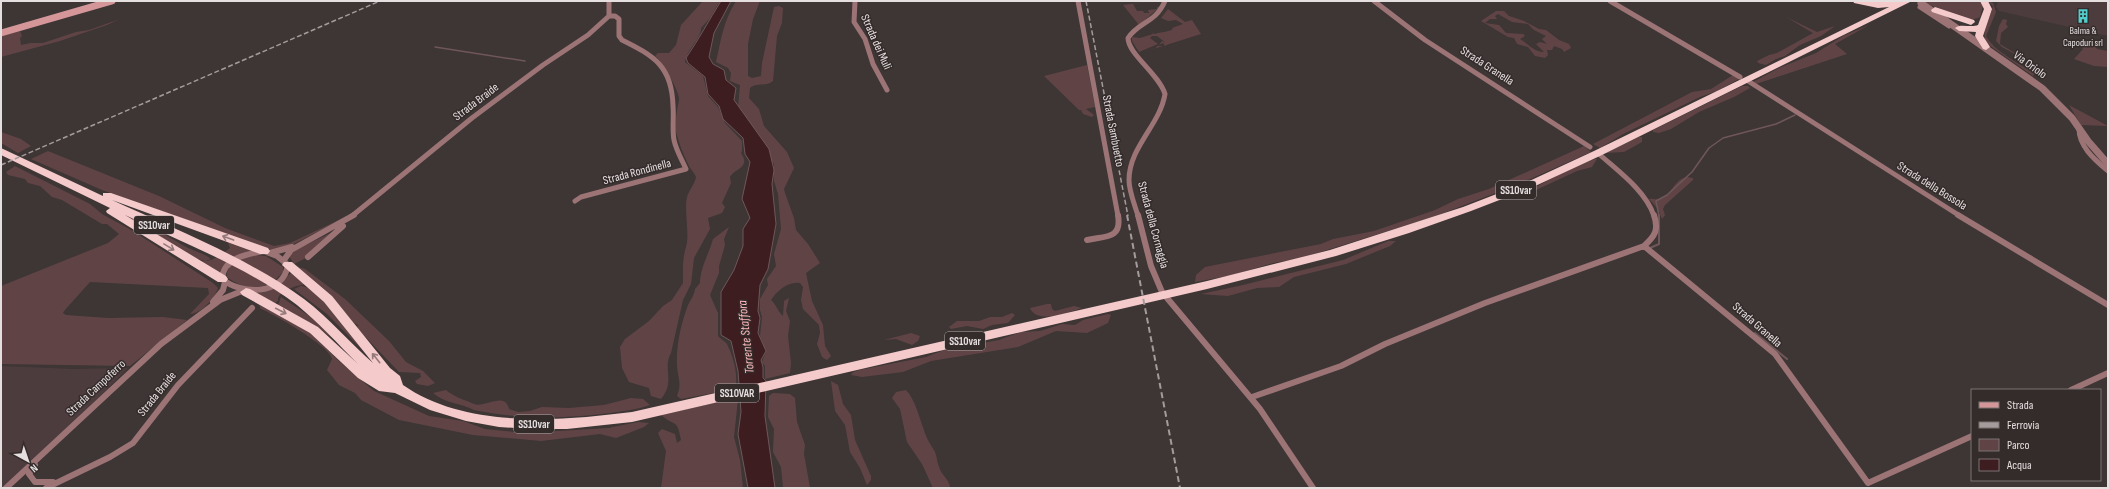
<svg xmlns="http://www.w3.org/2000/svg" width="2109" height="489" viewBox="0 0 2109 489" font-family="'Sofia Sans Condensed',sans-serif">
  <rect width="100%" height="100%" fill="#3e3535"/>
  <!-- built -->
  <path fill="#4d3c3d" d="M1998 1H2108V36L1999 11 1996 7Z
    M1 366 74 369 128 368 39 458 6 488H1Z"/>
  <!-- green -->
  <path fill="#604445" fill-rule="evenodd" d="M703 1H720L710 18 701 28C701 39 687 49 685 62L703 76 708 96 718 107 725 123 742 141V151L741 153C751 168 735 168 730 177L731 183 722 203 725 207 722 213 708 218 710 229 694 258 691 284 683 300 671 353C662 369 676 381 661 399L651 396 649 388 629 382 622 368 620 347 625 339 649 321 663 306 672 300 683 283C683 269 682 261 686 247 690 235 684 212 687 197 689 190 695 184 696 177 694 172 690 169 688 164 683 154 679 143 676 132 674 126 678 105 679 100 681 93 661 60 655 56L658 53H669L676 45 681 25Z
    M736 1H760L753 19 748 44V76L752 78 761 76 762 63 774 7 779 6 783 8 782 23 777 36 773 81C766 87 757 82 750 88L749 98 759 109 764 126 787 152 794 168 784 189 785 193 794 218 796 230 808 244 820 263 806 273 812 301 823 325 825 346 831 356 827 360 822 357 817 344 820 333 819 325 803 309 801 300 803 287 800 283C788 281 777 291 771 300 777 305 777 311 783 316L784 301 789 298 786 311 790 321 788 336 791 363 790 373 765 379V366L762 362 766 351 760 336 762 317 760 310V299L768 285 767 279 776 266 774 254 781 229 778 194 774 181V164L738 108 740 85 730 81 731 73 728 68 716 62C721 40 723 22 736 1Z
    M1153 1 1133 4 1137 11H1143L1144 13H1149L1148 10 1157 9V7L1161 6 1139 25 1123 5Z
    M1923 1H1980L1983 6 1980 17C1962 26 1939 9 1923 1Z
    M1988 1 1993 3 1996 12 1986 36C1993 50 2019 64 2033 72L2034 74 2033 76 1986 43C1981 31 1990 18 1993 6Z
    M1168 9 1185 22 1192 20 1201 34 1144 52 1156 48 1157 46H1165L1163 43 1159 45 1162 41 1166 43 1157 36H1152L1150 38 1158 44 1139 52 1132 41V37L1140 38 1153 34 1152 33 1155 34C1161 32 1169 32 1173 29L1172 28 1183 24 1176 20 1168 21 1161 18Z
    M1496 11H1504L1509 16 1524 21 1539 29 1546 30 1559 40 1569 44 1571 48 1564 52 1562 49 1554 46 1552 50H1547L1548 55 1545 58 1535 56 1528 47 1517 44 1514 38 1508 37 1481 21ZM1498 14 1512 22 1528 24 1534 30 1546 36 1542 39 1547 44 1540 42 1536 44 1544 52C1534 52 1528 44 1520 39L1525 36 1523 34 1506 33 1499 25 1485 23 1490 19H1497L1495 16Z
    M1786 17 1817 32 1835 26 1821 36 1800 45 1785 56 1776 59 1766 65 1758 63 1757 61 1769 55 1777 53 1813 33Z
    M120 19 107 25 60 41 1 57V36L20 31 22 36 20 38 21 45 31 43H43L76 32 89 30Z
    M2003 19 2007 20 2006 24 2008 27 2001 33 2000 44 2033 64 2002 47 1996 41 1999 26Z
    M1869 25 1835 44 1847 54 1756 84 1753 82 1779 68 1816 53 1843 36Z
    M2091 40 2097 49 2108 51V67L2094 66 2074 59 2083 49 2081 46Z
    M1087 65 1095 107 1086 109 1094 115 1092 117 1083 114 1081 110H1079L1044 76Z
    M1733 75 1739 79 1717 91 1700 97 1623 134 1600 148 1593 144 1692 92 1711 89Z
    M1742 86H1748L1750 88 1734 97 1699 112 1671 129 1659 133 1653 132V130Z
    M2069 105 2108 126 2081 125Z
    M1 132 21 139 31 146 18 153 1 143Z
    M1639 137H1642V142L1624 152 1605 153Z
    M1584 146 1591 152 1519 184 1433 217 1298 259 1273 263 1233 275 1195 282 1196 275 1205 267 1321 244 1333 239 1374 231 1435 210 1458 199 1489 189Z
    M48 151 159 196 225 228 274 246 290 243 358 211 288 247 271 250 102 190 31 159Z
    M1595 159H1597L1592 167 1577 171 1536 190H1530L1579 164Z
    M15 166 90 204 102 214 133 231 213 283 218 288C214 299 202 313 190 314L209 294 208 288 90 282 64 311 63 313 66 315 108 318 163 317 187 320 130 366 1 364V286L108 243 119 234 107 224H102L62 200 52 197 40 186 28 183 25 179 8 175 6 172Z
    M1687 177 1693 178V180L1665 205 1663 209 1665 215 1662 219 1658 209 1649 199C1652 198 1655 200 1659 199 1671 197 1674 179 1687 177Z
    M126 216C141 219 173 240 188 248 196 252 204 253 211 259L205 261 197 259Z
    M729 227 724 239 725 245 719 266V273L710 295 718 313V336C720 339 725 341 727 344 733 356 739 376 735 389L681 399 677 396C682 384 678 378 677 366 676 345 681 324 688 305 691 299 694 296 695 289L700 283C700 268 709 254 713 239Z
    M335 231 306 258 294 264 289 256 295 250Z
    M1388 241H1396L1390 246 1346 264 1294 277 1279 287 1257 288 1228 296 1201 294 1243 285 1343 260Z
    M229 242 252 250 225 264 218 274 199 261C211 263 221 255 230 248L228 243Z
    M255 255 266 256 283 267V272C268 291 246 292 227 277 226 262 244 258 255 255Z
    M298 267 305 269 345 299 389 341 406 362 423 371 435 383 428 386 417 384 415 381 421 377 420 373 399 372 357 328 358 325 354 323 330 294Z
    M292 272 307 284C299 285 277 290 278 301L275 303 256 294 277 286Z
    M301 286C316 284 365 351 377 365L327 314 294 289Z
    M281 297 317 321 333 339 318 327 278 305Z
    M1047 304H1051L1052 309 1055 311 1074 306 1082 308C1069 312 1037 325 1030 308Z
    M259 305 304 327 340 362 374 391 429 416 463 421 485 429 525 433 608 428 638 422 649 423 644 427 616 438 600 434 541 441 473 435 399 420 361 400 355 393 339 385 327 370 332 359C331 347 274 314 261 309Z
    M1012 313 1015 315 1008 323 992 325 983 329 967 326 951 329 949 327 957 321H979L990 317H1002Z
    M1108 314 1111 315 1108 323 1087 333 1056 331 1018 347 931 361 903 372 862 377 851 375 853 372 859 370 926 357 944 350 999 340 1021 332 1040 331 1062 324 1075 325 1083 320Z
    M911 333 920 336 918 341 912 345 896 339 884 340Z
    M831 381 838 385 843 404 851 415 855 440 871 476V480L867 485 860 468 850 452 845 425 835 411Z
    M446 390C454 397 465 400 474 404 485 408 505 391 509 409L518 412 530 411 542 407 569 408 604 405 631 398 643 399 650 405C639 409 629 410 617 412 565 419 525 420 474 410 461 403 444 403 433 393Z
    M906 390C915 399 919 417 924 430 926 438 931 445 935 452 937 457 937 462 939 467 941 475 950 480 950 488H933L922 464 907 442 900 409 892 398 896 392Z
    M773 393 790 394 795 398 797 422 805 445 804 454 810 488H783L781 467 773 452 774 429 768 417 769 396Z
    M732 399H738L734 437 740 460 743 488H661L666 451 658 433 662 429 675 434 677 443 681 440C677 418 675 427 661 415Z"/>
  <!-- water -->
  <path fill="#3d1d20" stroke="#6f5759" d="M721 1H731L714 33 709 57 713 64 724 70 726 80 736 88 734 100 769 149 774 170 772 184 776 224 768 269 760 285 758 311 760 318 758 333 766 351 761 360 763 367V378L766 381 765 416 775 488H748L738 434 741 412 738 371 731 341 721 335V292L734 270 743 246V229L750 218 742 199 750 162 745 154 743 138 723 119 719 106 708 94 705 77 688 63 686 58C699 39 709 20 721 1Z"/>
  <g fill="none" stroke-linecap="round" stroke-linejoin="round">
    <!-- stream-far1 -->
    <path stroke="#6f5759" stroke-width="1.5" d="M435 47 525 61
      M1659 216 1656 201 1667 195 1692 172 1709 148 1723 138 1776 124 1795 115"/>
    <!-- stream -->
    <path stroke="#6f5759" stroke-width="2" d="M1650 248 1659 244V215
      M1755 333 1787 359"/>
    <!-- minor-far1 -->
    <path stroke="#9c7476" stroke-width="5" d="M855 1 854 22 865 39 873 64 887 90
      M1078 1 1118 216
      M1374 1 1425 40 1590 147
      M1610 1 1740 77
      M1920 7 1949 26
      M1748 81 1960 216
      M2079 127C2078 146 2095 160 2108 171
      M1599 154C1618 171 1646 191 1654 216
      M575 201 581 197 686 169C682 160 676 150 674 140 672 130 674 117 673 106 672 66 654 56 622 40L619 36V19L615 16H609
      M352 216 472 118 543 65 588 35 609 16V1
      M1138 216C1135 205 1129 192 1129 180 1129 147 1160 125 1165 94 1159 74 1128 54 1128 38 1139 21 1155 24 1165 1"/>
    <!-- minor -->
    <path stroke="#9c7476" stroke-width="6" d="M1138 215 1151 266 1162 292 1260 409 1313 488
      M1654 215C1659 230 1655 236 1644 246L1775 354 1868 483 1972 436
      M1958 215 2108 305
      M1087 240C1106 236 1122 239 1118 215
      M264 251 277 256 288 265C283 296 241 295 222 279 223 258 247 254 264 251Z
      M270 253 292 247
      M308 257 343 226
      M284 260 291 250 354 215
      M213 302 223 290 225 282
      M2071 390 2108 373
      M1252 397 1341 366 1385 344 1485 303 1644 246
      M35 465 29 474 35 482H53
      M6 488 161 344 220 300 242 291
      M46 488 110 457 133 443 178 385 252 308"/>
    <!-- tertiary -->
    <path stroke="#9c7476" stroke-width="7" d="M1921 3 2042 88 2072 118 2088 141 2108 164"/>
    <!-- secondary -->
    <path stroke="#d49699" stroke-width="7" d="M1 33 112 1"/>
    <!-- trunk -->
    <path fill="#f4cacb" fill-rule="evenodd" d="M1853 1 1878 2 1912 1 1602 155 1533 187 1471 211 1409 233 1336 256 1207 289 632 422 567 429H533L499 427 466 421 430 410 395 393 379 391 358 378 310 333 242 295 240 292 246 288 250 289 318 327 358 364C338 344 319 323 297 305 247 267 181 242 125 215L226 276 228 279 226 282H218L107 213 106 211 110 208 1 155V148L103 196V193H111L268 248 270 251 268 254H260L112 200C173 228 250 259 304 299 329 318 349 342 373 363L324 302 282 265 284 262H292L332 296 390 368 400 376 403 385C466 429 560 421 632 412L1207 281 1330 250 1401 227 1463 207 1525 183 1594 151 1889 7 1878 8 1854 3Z
      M1980 1H1988L1992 9 1983 36 1990 47 1986 50 1983 49 1975 36 1976 32 1959 31 1955 28C1960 23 1971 28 1978 25L1984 9Z
      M1935 7 1974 20 1975 22 1971 25 1932 12 1931 10Z"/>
    <!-- rail-far1 -->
    <path stroke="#a49c9c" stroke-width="1.5" stroke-dasharray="5 2.5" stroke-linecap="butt" d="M1086 1 1128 216
      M1 165 380 1"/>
    <!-- rail -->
    <path stroke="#a49c9c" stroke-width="2" stroke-dasharray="6 3.5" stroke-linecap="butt" d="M1127 215 1180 488"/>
  </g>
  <!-- one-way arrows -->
  <defs><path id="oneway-shaft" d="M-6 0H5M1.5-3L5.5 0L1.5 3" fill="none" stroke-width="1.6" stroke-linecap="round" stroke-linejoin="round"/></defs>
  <g stroke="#947a7b">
    <use href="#oneway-shaft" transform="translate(228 238) rotate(-160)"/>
    <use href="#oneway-shaft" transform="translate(169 247) rotate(31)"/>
    <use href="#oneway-shaft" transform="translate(281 311) rotate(27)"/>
    <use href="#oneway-shaft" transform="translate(376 358) rotate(-129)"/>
  </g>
  <!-- icons -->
  <defs>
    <symbol id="building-bare" viewBox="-9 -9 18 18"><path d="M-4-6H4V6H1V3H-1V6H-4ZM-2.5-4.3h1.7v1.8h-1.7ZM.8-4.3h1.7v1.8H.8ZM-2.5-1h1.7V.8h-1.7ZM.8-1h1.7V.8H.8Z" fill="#52cdce" stroke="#342b2b" stroke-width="2.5" paint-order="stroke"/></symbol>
  </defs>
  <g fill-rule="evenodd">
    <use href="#building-bare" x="2073" y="6" width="20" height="20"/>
  </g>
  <g text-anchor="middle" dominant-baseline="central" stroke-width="3" stroke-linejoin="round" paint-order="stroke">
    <!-- far-poi labels -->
    <g font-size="10" fill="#e5dfdf" stroke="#342b2b">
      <text x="2083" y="31">Balma &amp;<tspan x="2083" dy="12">Capoduri srl</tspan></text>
    </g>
    <!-- shield labels -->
    <g fill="#342b2b" stroke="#b0a9a9" stroke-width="1">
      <rect x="1496" y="181" width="40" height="18" rx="3"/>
      <rect x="134" y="216" width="40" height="18" rx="3"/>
      <rect x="945" y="332" width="40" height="18" rx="3"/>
      <rect x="715" y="384" width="44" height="18" rx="3"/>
      <rect x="514" y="415" width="40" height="18" rx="3"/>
    </g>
    <g font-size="11" font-weight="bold" fill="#e5dfdf">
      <text x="1516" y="190">SS10var</text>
      <text x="154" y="225">SS10var</text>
      <text x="965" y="341">SS10var</text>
      <text x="737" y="393">SS10VAR</text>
      <text x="534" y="424">SS10var</text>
    </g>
    <!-- street labels -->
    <g font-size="12" fill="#e5dfdf" stroke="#342b2b">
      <text transform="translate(876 42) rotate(66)">Strada dei Muli</text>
      <text transform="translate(2030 65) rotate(36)">Via Oriolo</text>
      <text transform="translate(1487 66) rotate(33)">Strada Granella</text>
      <text transform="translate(476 102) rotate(-37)">Strada Braide</text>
      <text transform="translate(1113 131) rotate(79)">Strada Sambuetto</text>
      <text transform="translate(637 172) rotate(-15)">Strada Rondinella</text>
      <text transform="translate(1932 186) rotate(32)">Strada della Bossola</text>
      <text transform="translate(1153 225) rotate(75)">Strada della Cornaggia</text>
      <text transform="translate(1757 325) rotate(41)">Strada Granella</text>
      <text transform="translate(96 388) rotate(-43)">Strada Campoferro</text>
      <text transform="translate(157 394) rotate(-51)">Strada Braide</text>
    </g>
    <!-- water labels -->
    <g font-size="13" font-style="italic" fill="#feb9bc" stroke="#342b2b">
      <text transform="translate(746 337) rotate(-96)">Torrente Staffora</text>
    </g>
  </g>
  <!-- border -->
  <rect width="2109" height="489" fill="none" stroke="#e5dfdf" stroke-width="4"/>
  <!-- legend -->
  <rect x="1971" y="389" width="130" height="92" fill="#342b2b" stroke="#7b7373"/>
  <rect x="1979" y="402" width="20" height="6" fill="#d49699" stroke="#7b7373"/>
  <text x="2007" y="409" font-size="12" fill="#e5dfdf">Strada</text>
  <rect x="1979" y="422" width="20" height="6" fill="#a49c9c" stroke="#7b7373"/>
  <text x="2007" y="429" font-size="12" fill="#e5dfdf">Ferrovia</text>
  <rect x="1979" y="439" width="20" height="12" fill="#604445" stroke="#7b7373"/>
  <text x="2007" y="449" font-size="12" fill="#e5dfdf">Parco</text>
  <rect x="1979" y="459" width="20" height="12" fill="#3d1d20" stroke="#7b7373"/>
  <text x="2007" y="469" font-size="12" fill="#e5dfdf">Acqua</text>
  <!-- north arrow -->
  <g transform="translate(28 461) rotate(140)" stroke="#342b2b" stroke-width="3" paint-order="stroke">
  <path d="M0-3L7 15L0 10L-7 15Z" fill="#e5dfdf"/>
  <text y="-6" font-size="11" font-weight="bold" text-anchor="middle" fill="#e5dfdf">N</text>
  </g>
</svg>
